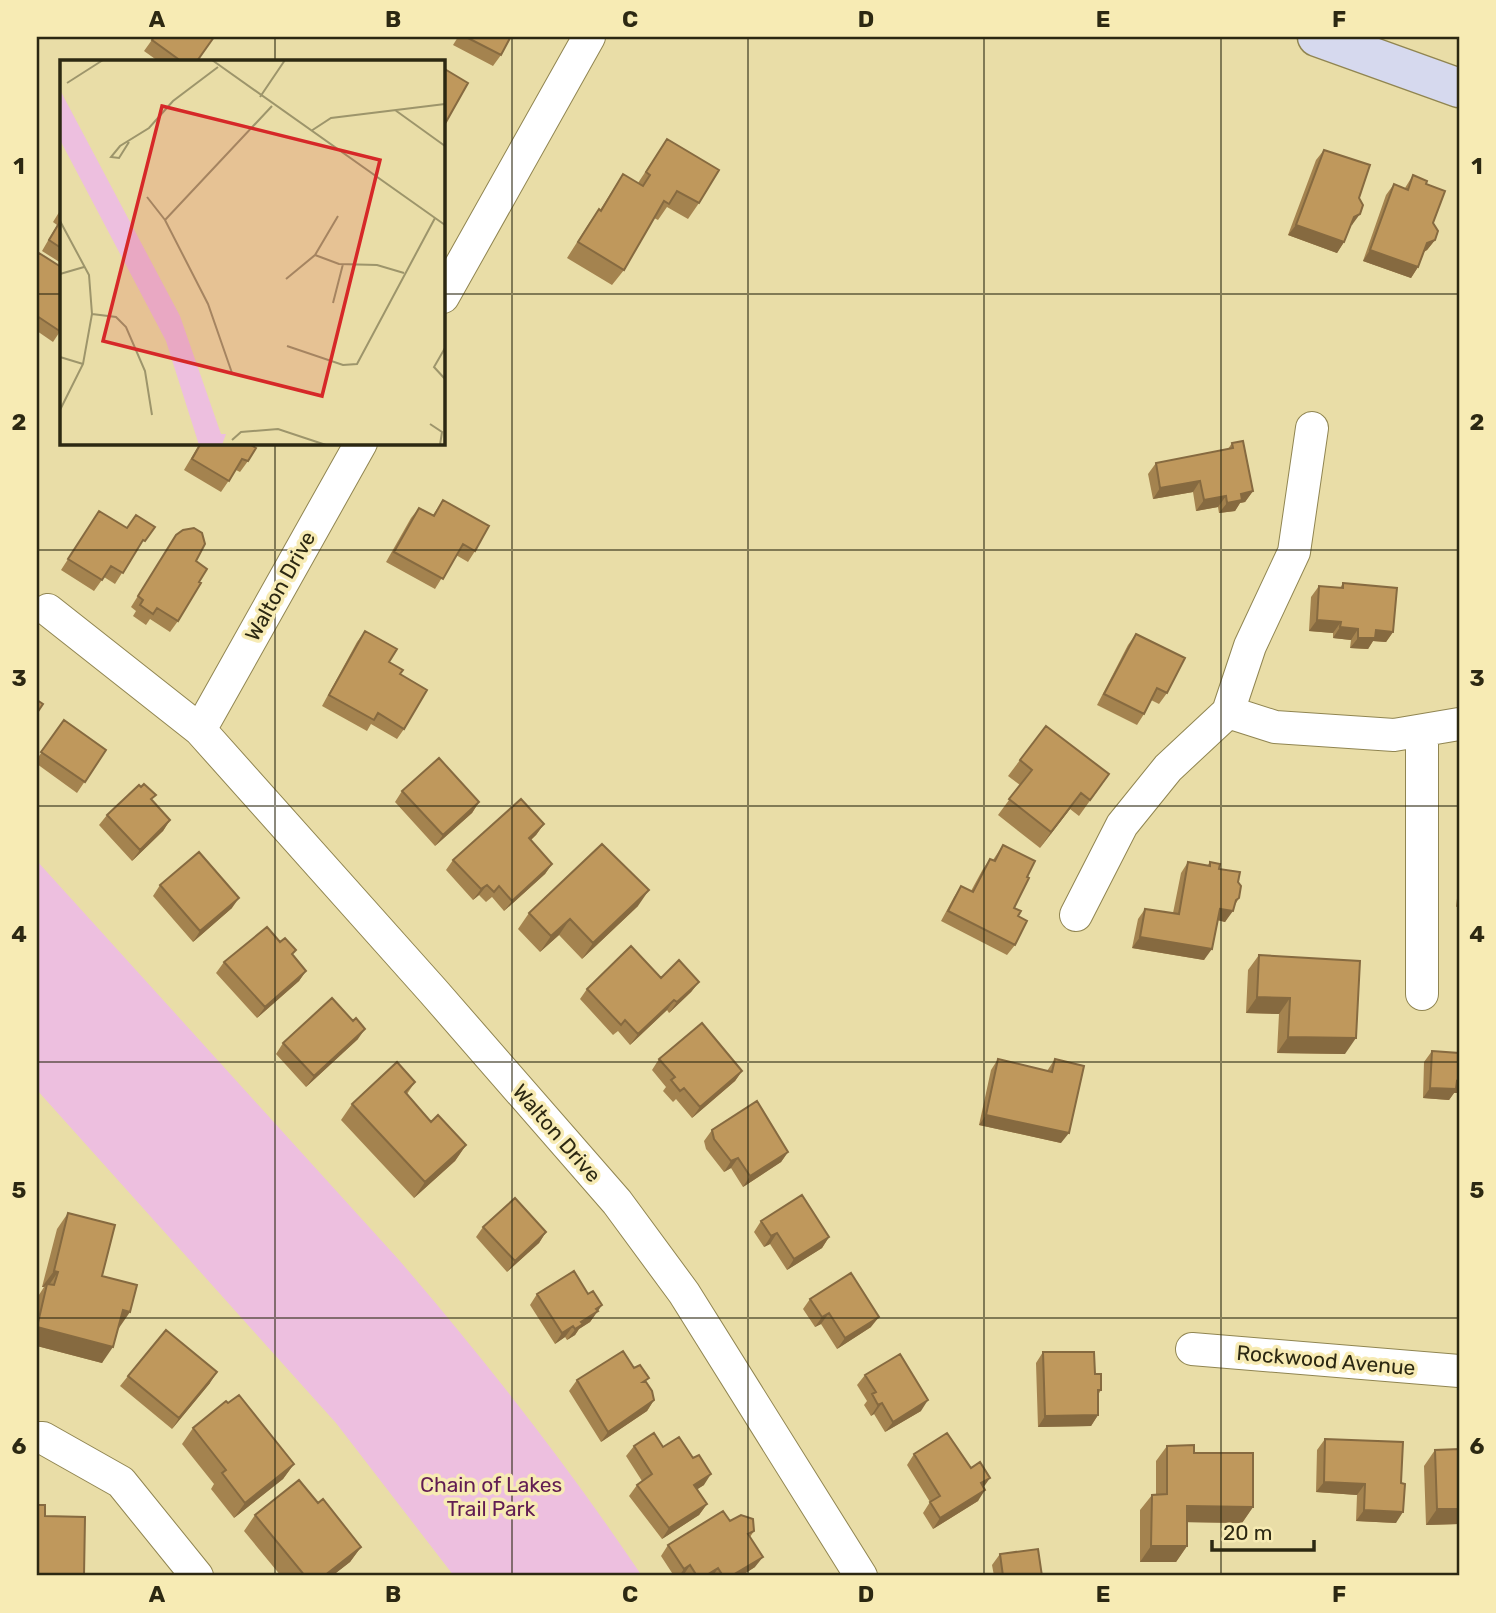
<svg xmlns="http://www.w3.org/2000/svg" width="1496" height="1613" viewBox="0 0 1496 1613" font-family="Rubik,sans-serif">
  <rect width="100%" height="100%" fill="#e9dda7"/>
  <!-- green -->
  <path fill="#edbfdf" d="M37 861 399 1260C486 1361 568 1466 642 1576H454L336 1423 37 1090Z"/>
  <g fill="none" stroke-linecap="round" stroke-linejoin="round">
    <defs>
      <path id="street" d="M443 297 589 37
        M48 610 200 730 433 991 617 1202 684 1293 861 1576
        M1228 712 1275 727 1394 735 1459 724
        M200 730 361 443
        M1422 731V994
        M1076 915 1122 825 1168 768 1228 712 1250 646 1294 552 1312 428
        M1192 1349 1459 1371
        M37 1438H43L121 1482 197 1576"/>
      <path id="secondary" d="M1317 37 1459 88"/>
    </defs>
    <!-- street casing -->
    <use href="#street" stroke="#908551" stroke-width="34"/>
    <!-- secondary casing -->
    <use href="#secondary" stroke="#908551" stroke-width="41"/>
    <!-- street -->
    <use href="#street" stroke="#fff" stroke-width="32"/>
    <!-- secondary -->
    <use href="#secondary" stroke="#d6d9ee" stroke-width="38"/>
  </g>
  <!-- wall -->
  <path fill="#a4834f" d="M154 37 197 61H158L144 51Z
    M458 37H507L501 55 493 66 453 45Z
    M667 139 699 203 688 219 667 207 658 220 654 218 624 270 612 285 567 258 588 225 599 209 600 210 623 174 638 183Z
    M1324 150 1359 198 1352 225H1350L1344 242 1337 253 1288 235 1316 160Z
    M1413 175 1426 184 1433 223 1435 240 1427 250 1424 252 1418 267 1411 278 1363 261 1386 195 1394 184 1405 188Z
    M61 209V263L42 251 57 225 53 222Z
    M37 255 61 330 53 342 37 331Z
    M200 443H252L248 461 240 472 236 470 221 492 184 470Z
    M1232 443 1253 491 1245 502 1240 503 1235 511 1219 513 1218 507 1196 511 1193 492 1153 499 1148 474 1156 463 1228 449Z
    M443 500 475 551 468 562 456 555 435 589 386 562 411 518 419 508 433 515Z
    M99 511 137 552 136 551 115 584 104 577 94 591 61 570Z
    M176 535 178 621 170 632 150 619 146 625 133 616 136 611 131 607Z
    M1343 583 1393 632 1386 642 1373 641 1368 649 1350 648 1351 640 1333 638V633L1309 631 1311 597 1319 586 1340 588Z
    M365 631 389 662 400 674 404 729 397 739 371 724 367 731 322 706 357 642Z
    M1136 634 1167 693 1159 704 1151 700 1144 714 1137 725 1097 705 1128 645Z
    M64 720 106 750 77 793 37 764V759Z
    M1020 760 1109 774 1079 816 1070 809 1040 848 998 815 1020 785 1008 776Z
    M402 791 479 802 472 813 435 846 395 802Z
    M152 800 170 820 163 831 132 861 99 825 107 815Z
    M544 824 536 835 531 840 552 864 545 874 504 911 492 897 486 902 479 895 473 900 446 870 453 860Z
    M1003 845 1027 877 1014 908 1018 916 1015 945 1007 955 941 921 954 897 961 886 971 891 983 869 990 859 993 860Z
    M1188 862 1207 866 1210 862 1238 882 1239 898 1225 922 1218 920 1204 960 1132 948 1138 919 1145 909 1173 913 1181 873Z
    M1459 881V906L1456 907Z
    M160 885 232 908 193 942 153 896Z
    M638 906 582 959 559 935 540 952 518 929 529 913Z
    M293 955 306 971 299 981 257 1018 216 973 224 962Z
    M1259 955 1345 1054 1277 1053 1279 1014 1246 1013 1248 970Z
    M661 978 699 982 691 992 669 1013 667 1010 630 1045 618 1031 613 1035 580 999 587 989Z
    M353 1021 358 1039 306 1087 276 1054 283 1043Z
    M1432 1051 1459 1093H1454L1449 1100 1423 1098 1424 1062Z
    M659 1059 742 1071 735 1081 692 1118 676 1099 673 1102 663 1091 666 1087 652 1070Z
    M998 1059 1047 1071 1055 1059 1061 1143 979 1125 991 1070Z
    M415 1082 407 1094 431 1122 466 1145 455 1161 414 1198 341 1120 352 1104Z
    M712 1130 788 1152 781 1162 743 1187 731 1168 724 1172 706 1149 704 1141Z
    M68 1213 102 1276 119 1328 102 1363 37 1346V1298L44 1287H42L57 1229Z
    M761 1221 829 1237 822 1248 787 1270 770 1244 764 1247 754 1232Z
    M483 1227 546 1232 539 1243 507 1272 476 1237Z
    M537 1294H588L602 1305 590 1322 579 1329 575 1335 567 1340 565 1337 555 1344 530 1305Z
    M810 1299 871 1327 837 1349 821 1324 815 1327 803 1309Z
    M1043 1352 1095 1374 1101 1390 1098 1395V1415L1091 1426 1038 1427 1036 1363Z
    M634 1368 646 1382 654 1400 647 1411 601 1442 569 1391 577 1380Z
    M865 1375 921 1411 885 1432 874 1414 871 1416 864 1405 867 1401 857 1385Z
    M128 1376 210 1383 172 1429 120 1386Z
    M193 1428 294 1464 283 1479 234 1518 211 1489 214 1484 182 1444Z
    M1325 1439 1403 1442 1396 1523 1356 1521 1357 1495 1316 1492 1317 1450Z
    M634 1446 663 1447 704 1485 697 1489 707 1504 699 1515 662 1539 629 1496 637 1485 642 1481 626 1456Z
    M1167 1446 1194 1453 1253 1507 1242 1523 1187 1522V1546L1176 1562H1140V1510L1152 1495H1156V1461Z
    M1435 1450 1459 1524 1426 1525 1424 1466Z
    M914 1454 983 1487 978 1501 933 1529 923 1513 930 1502 907 1465Z
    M318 1503 361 1547 350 1562 332 1576H281L244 1531 255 1515Z
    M730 1521 754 1531 750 1537 755 1567 741 1576H674L661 1556 668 1545Z
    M1000 1554 1042 1576H994L992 1565Z"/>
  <!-- shaded-wall -->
  <path fill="#866a40" d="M1360 214 1352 225 1346 227 1354 217Z
    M1296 225 1344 242 1337 253 1288 235Z
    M1435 240 1427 250 1419 254 1427 243Z
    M1370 250 1418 267 1411 278 1363 261Z
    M1200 481 1193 492 1153 499 1160 488Z
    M1253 491 1245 502 1240 503 1235 511 1219 513 1227 503 1241 494Z
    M1226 496 1218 507 1196 511 1204 500Z
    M1317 620 1341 622 1333 633 1309 631Z
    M1340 627 1358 629 1351 640 1333 638Z
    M1376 630 1393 632 1386 642 1373 641 1368 649 1350 648 1358 638Z
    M1081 793 1070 809 1040 848 1051 832Z
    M479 802 472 813 435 846 443 835Z
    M170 820 163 831 132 861 140 850Z
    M544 824 536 835 521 849 529 838Z
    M552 864 545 874 504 911 512 901Z
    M487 885 479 895 473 900 481 889Z
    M649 890 638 906 582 959 593 943Z
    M239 898 232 908 193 942 200 931Z
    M1239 898 1231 909 1233 911 1225 922 1213 919 1220 909Z
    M570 919 559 935 540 952 551 936Z
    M1140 937 1212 949 1204 960 1132 948Z
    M306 971 299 981 257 1018 265 1007Z
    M699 982 691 992 669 1013 677 1002Z
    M1257 997 1290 998 1279 1014 1246 1013Z
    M674 1000 667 1010 630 1045 638 1034Z
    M365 1029 358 1039 306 1087 314 1076Z
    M1288 1037 1356 1038 1345 1054 1277 1053Z
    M742 1071 735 1081 692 1118 700 1107Z
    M1457 1081 1459 1082V1093H1454L1449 1100 1423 1098 1430 1088Z
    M986 1115 1069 1133 1061 1143 979 1125Z
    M466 1145 455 1161 414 1198 425 1182Z
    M788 1152 781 1162 743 1187 750 1176Z
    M738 1158 731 1168 724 1172 731 1161Z
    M546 1232 539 1243 507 1272 515 1261Z
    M777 1233 770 1244 764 1247 771 1236Z
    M829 1237 822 1248 787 1270 794 1259Z
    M54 1271 58 1272 47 1288V1284L44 1287H42Z
    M602 1305 590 1322 579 1329 575 1335 567 1340 581 1322 596 1309Z
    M123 1310 130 1312 119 1328 112 1326Z
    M829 1313 821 1324 815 1327 822 1317Z
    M879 1317 871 1327 837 1349 845 1338Z
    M573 1326 565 1337 555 1344 562 1333Z
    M37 1327 113 1347 102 1363 37 1346Z
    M217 1372 210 1383 172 1429 179 1418Z
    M654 1400 647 1411 601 1442 608 1432Z
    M928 1400 921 1411 885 1432 893 1422Z
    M882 1403 874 1414 871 1416 878 1405Z
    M1098 1415 1091 1426 1038 1427 1045 1416Z
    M294 1464 283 1479 234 1518 245 1503Z
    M711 1474 704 1485 687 1496 694 1485Z
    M990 1478 983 1488 981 1483Z
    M1324 1482 1365 1484 1357 1495 1316 1492Z
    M985 1490 978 1501 933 1529 940 1518Z
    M707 1504 699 1515 662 1539 669 1528Z
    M1187 1506 1253 1507 1242 1523 1176 1522Z
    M1437 1509H1459V1524L1426 1525Z
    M1364 1510 1403 1512 1396 1523 1356 1521Z
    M1151 1546H1187L1176 1562H1140Z
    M361 1547 350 1562 332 1576H324Z
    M763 1557 755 1567 741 1576H731Z
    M690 1565 683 1576H679L684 1569Z
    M718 1568 713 1576H705Z"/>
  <!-- building -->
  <path fill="#bf985c" stroke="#866a40" stroke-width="2" d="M154 37H214L197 61H181L152 40Z
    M466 37H507L510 38 501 55Z
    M443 68 468 83 446 122 443 120Z
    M667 139 719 170 699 203 677 191 669 204 664 201 624 270 578 242 599 209 601 211 623 174 643 186 650 175 646 172Z
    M1324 150 1370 165 1359 198 1363 205 1360 214 1354 217 1344 242 1296 225Z
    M1413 175 1427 181 1426 184 1445 191 1433 223 1438 231 1435 240 1427 243 1418 267 1370 250 1394 184 1408 190Z
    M61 220V248L49 240Z
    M39 253 61 267V332L37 316V256Z
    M1243 441 1253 491 1241 494 1242 500 1227 503 1226 496 1204 500 1200 481 1160 488 1156 463 1233 448 1232 443Z
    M201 443H252L251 445 256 448 248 461 242 459 229 481 192 459Z
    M443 500 489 526 475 551 463 544 443 579 394 552 419 508 434 516Z
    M99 511 127 528 136 515 155 527 145 541 143 540 123 573 111 566 102 580 68 559Z
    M194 528 202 533 205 544 196 561 207 569 199 582 201 583 178 621 157 608 153 614 140 605 143 600 138 596 176 535 183 530Z
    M1343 583 1397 588 1393 632 1376 630 1375 638H1358V629L1340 627 1341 622 1317 620 1319 586 1343 588Z
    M365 631 397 649 389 662 403 670 400 674 427 690 404 729 378 713 374 720 329 695Z
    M1136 634 1185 658 1167 693 1157 688 1144 714 1104 694Z
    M37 700 43 704 37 713Z
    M64 720 106 750 85 782 41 752Z
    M1046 726 1109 774 1090 800 1081 793 1051 832 1009 799 1032 770 1020 760Z
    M439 758 479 802 443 835 402 791Z
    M144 784 156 795 151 799 170 820 140 850 107 815 139 785 141 787Z
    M521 799 544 824 529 838 552 864 512 901 499 886 494 892 487 885 481 889 453 860Z
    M602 844 649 890 593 943 570 919 551 936 529 913Z
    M1003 845 1035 861 1027 877 1029 878 1014 908 1021 911 1018 916 1027 921 1015 945 948 911 961 886 973 892 990 859 995 861Z
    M199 852 239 898 200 931 160 885Z
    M1188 862 1210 866V862L1220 864 1219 869 1240 872 1238 882 1241 886 1239 898 1236 900 1233 911 1220 909 1212 949 1140 937 1145 909 1179 914Z
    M267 927 280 942 285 938 296 950 292 954 306 971 265 1007 224 962Z
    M631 946 661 978 679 960 699 982 677 1002 674 1000 638 1034 625 1020 621 1025 587 989Z
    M1259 955 1360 961 1356 1038 1288 1037 1290 998 1257 997Z
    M332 998 353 1021 356 1018 365 1029 314 1076 283 1043Z
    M702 1023 742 1071 700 1107 684 1088 680 1091 671 1080 675 1077 659 1059Z
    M1432 1051 1459 1053V1082L1457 1081 1456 1089 1430 1088Z
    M998 1059 1052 1072 1055 1059 1084 1066 1069 1133 986 1115Z
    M397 1062 415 1082 405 1092 431 1122 438 1115 466 1145 425 1182 352 1104Z
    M757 1101 788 1152 750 1176 738 1158 731 1161 714 1139 712 1130Z
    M802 1195 829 1237 794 1259 777 1233 771 1236 761 1221Z
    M515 1198 546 1232 515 1261 483 1227Z
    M68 1213 115 1225 102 1276 137 1285 130 1312 123 1310 113 1347 37 1327 47 1284 54 1285 58 1272 54 1271Z
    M574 1271 588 1294 593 1291 602 1305 596 1309 598 1311 581 1322 583 1324 575 1329 573 1326 562 1333 537 1294Z
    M851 1273 879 1317 845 1338 829 1313 822 1317 810 1299Z
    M166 1330 217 1372 179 1418 128 1376Z
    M623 1351 634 1368 640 1365 649 1378 643 1382H646L652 1391 654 1400 608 1432 577 1380Z
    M1043 1352H1094L1095 1374H1101V1390H1098V1415L1045 1416Z
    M900 1354 928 1400 893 1422 882 1403 878 1405 872 1394 876 1392 865 1375Z
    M239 1395 294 1464 245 1503 222 1473 226 1470 193 1428 226 1401 228 1403Z
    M654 1433 663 1447 679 1437 693 1458 699 1455 711 1474 694 1485 707 1504 669 1528 637 1485 652 1474 634 1446Z
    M947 1433 971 1468 980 1462 990 1478 981 1483 985 1490 940 1518 930 1502 940 1496 914 1454Z
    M1325 1439 1403 1442 1401 1483 1405 1484 1403 1512 1364 1510 1365 1484 1324 1482Z
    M1194 1445V1453H1253V1507L1187 1506V1546H1151L1152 1495 1167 1494V1446Z
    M1459 1449V1509H1437L1435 1450Z
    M299 1480 318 1503 323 1499 361 1547 324 1576H305L255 1515Z
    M37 1505H45V1516L85 1517 84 1576 37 1575Z
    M723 1511 730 1521 741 1515 753 1519 754 1531 748 1534 763 1557 731 1576H723L718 1568 705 1576H697L690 1565 684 1569 668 1545Z
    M1038 1549 1042 1576H1003L1000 1554Z"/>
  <!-- grid -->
  <path fill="none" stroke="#2c2812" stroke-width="2" stroke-opacity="0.55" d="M275 37V61M512 37V1576M748 37V1576M984 37V1576M1221 37V1576M37 294H61M443 294H1459M275 443V1576M37 550H1459M37 806H1459M37 1062H1459M37 1318H1459"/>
  <g text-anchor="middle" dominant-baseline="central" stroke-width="7" stroke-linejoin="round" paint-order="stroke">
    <!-- street labels -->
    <g font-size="21" fill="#2c2812" stroke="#f7ebb4">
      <text transform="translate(280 586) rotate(-61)">Walton Drive</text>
      <text transform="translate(557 1133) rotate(49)">Walton Drive</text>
      <text transform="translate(1326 1360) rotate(5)">Rockwood Avenue</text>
    </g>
    <!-- park labels -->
    <g font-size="21" fill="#611c52" stroke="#f7ebb4">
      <text x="491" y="1484">Chain of Lakes<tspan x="491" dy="24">Trail Park</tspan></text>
    </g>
  </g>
  <!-- overview -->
  <g transform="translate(60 60)">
    <rect width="385" height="385" fill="#e9dda7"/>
    <path d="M0 30 120 256 161 374H166L162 385H139L106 281 0 80Z" fill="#edbfdf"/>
    <path fill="none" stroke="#9d956b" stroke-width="2" d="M152 0 385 165M7 23 43 0M200 37 225 0M335 50 385 86M251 71 271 58 385 44M69 82 59 98 51 97 60 86 89 68 113 41 158 7M87 137 105 160 148 244 172 313M105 160 212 46M0 161 29 215 32 254 23 304 0 350M255 195 279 204 317 205 344 213M0 214 24 207M226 219 255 195 278 156M273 243 283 204M32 254 56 257 66 267 85 311 92 355M227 286 283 305 297 304 375 158M385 288 374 307 385 319M0 297 23 304M370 364 382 372 380 385M172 380 181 372 218 369 266 385"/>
    <path fill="#d62828" fill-opacity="0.15" stroke="#d62828" stroke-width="3.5" d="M102 46 320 100 262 336 43 281Z"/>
    <rect width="385" height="385" fill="none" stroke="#2c2812" stroke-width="3.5"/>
  </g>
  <!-- border -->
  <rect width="1496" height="1613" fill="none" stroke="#f7ebb4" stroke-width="77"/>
  <!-- scale -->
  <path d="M1212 1540v10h102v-10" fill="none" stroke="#2c2812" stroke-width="3.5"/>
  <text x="1223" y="1540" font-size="21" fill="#2c2812" stroke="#f7ebb4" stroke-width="5" paint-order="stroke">20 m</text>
  <rect x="38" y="38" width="1420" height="1536" fill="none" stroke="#2c2812" stroke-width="2.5"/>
  <g font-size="23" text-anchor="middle" font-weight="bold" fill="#2c2812">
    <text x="157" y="27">A</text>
    <text x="393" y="27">B</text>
    <text x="630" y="27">C</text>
    <text x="866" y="27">D</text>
    <text x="1103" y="27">E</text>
    <text x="1339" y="27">F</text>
    <text x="19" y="174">1</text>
    <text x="1477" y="174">1</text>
    <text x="19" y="430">2</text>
    <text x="1477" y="430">2</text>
    <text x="19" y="686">3</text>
    <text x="1477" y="686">3</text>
    <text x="19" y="942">4</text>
    <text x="1477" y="942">4</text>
    <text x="19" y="1198">5</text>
    <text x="1477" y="1198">5</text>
    <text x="19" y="1454">6</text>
    <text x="1477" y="1454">6</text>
    <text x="157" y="1602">A</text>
    <text x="393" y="1602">B</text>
    <text x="630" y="1602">C</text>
    <text x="866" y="1602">D</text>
    <text x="1103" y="1602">E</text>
    <text x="1339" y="1602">F</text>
  </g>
</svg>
